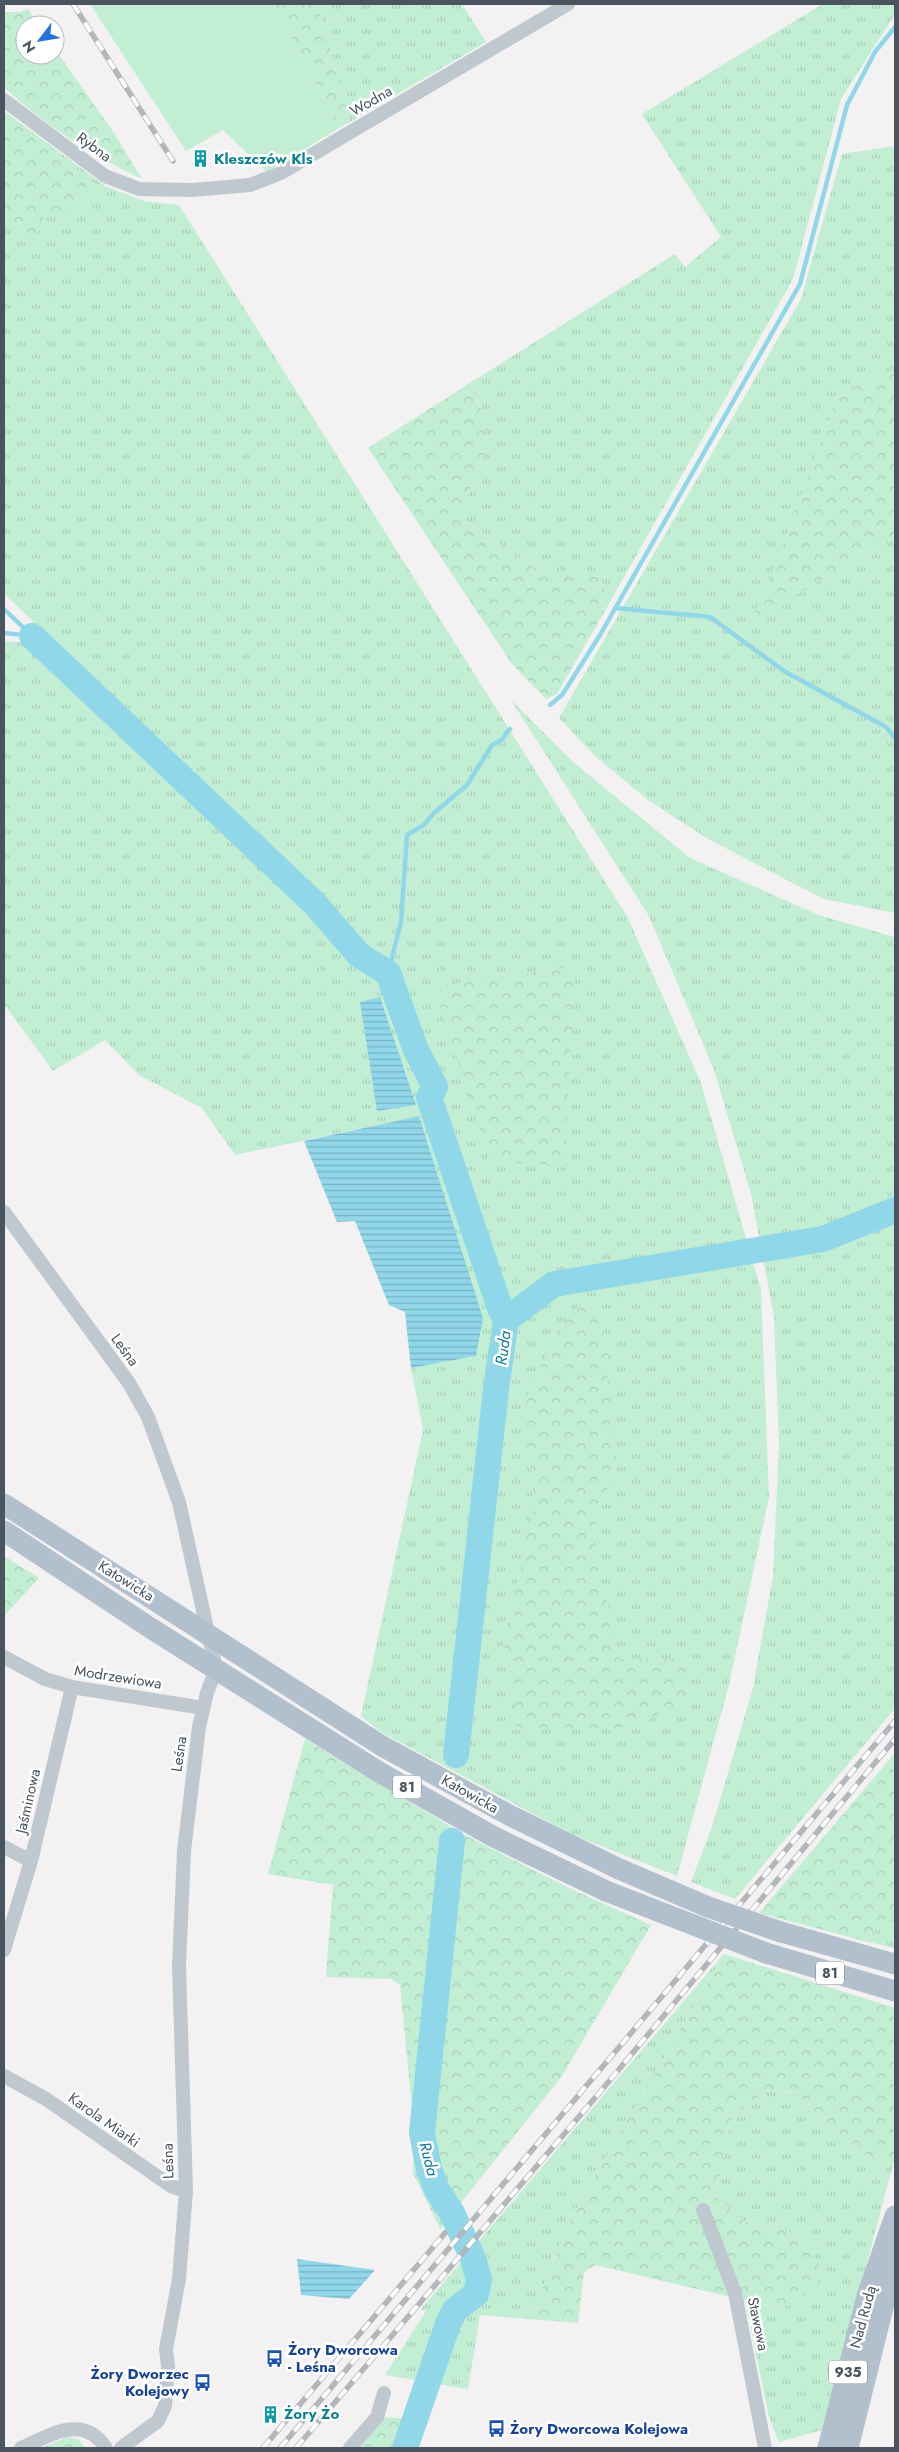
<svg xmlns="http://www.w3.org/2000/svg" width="899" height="2452" viewBox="0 0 899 2452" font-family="Jost,sans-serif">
  <defs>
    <pattern id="grass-tufts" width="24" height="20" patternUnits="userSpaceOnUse" patternTransform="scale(1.25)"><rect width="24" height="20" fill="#c2eed3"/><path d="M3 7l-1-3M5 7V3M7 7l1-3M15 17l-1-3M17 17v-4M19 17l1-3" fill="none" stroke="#a8ceb8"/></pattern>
    <pattern id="forest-crowns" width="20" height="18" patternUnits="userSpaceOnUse" patternTransform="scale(1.25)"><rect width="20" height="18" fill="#c2eed3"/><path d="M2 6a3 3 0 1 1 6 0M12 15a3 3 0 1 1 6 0" fill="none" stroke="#a8ceb8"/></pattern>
    <pattern id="water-rules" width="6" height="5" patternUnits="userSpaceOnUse" patternTransform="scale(1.25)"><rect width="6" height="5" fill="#91d7ea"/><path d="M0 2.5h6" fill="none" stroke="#78b1c1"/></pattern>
  </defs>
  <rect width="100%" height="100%" fill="#f3f1f1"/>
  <!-- grass -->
  <path fill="url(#grass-tufts)" d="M318 4H462L486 42 350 122Z
    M823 4H895V14L841 99 793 279 610 602 597 573H542L460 517 485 452 486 422 470 383 675 254 685 267 721 237 642 114Z
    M4 111 105 186 144 201 179 205 628 918 701 1083 761 1290 769 1497 729 1685 677 1876 571 1834 381 1732 361 1716 423 1430 411 1368 476 1356 419 1116 235 1155 202 1108 139 1075 105 1040 53 1071 4 1004V641L30 643 33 621 4 594Z
    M895 146V913L824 899 708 839 648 800 594 755 559 718 801 299 842 154Z
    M511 700 573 762 690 858 821 916 895 937V1708L735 1899 691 1882 713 1824 753 1688 773 1576 779 1443 774 1317 751 1194 714 1070 649 916Z
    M895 1916V1948L864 1941 868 1935Z
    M724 1954 569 2221 530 2319 480 2315 468 2389 385 2375 426 2311 420 2310Z
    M766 2090 795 2092 859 2152 893 2165 822 2430 779 2442 769 2417 745 2301 782 2309 802 2235 744 2221 715 2196 732 2116Z"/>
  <!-- forest -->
  <path fill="url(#forest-crowns)" d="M273 4H318L350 122 339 128Z
    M28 9 39 25H25V55H55V49L114 133 142 179C92 155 44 125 4 87V12H21Z
    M4 116 40 138 97 185 72 207 44 215 39 233 27 239 4 226Z
    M895 370V534L750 623 782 547 838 394Z
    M470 383 486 422 485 452 460 517 542 573H597L610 602 557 694 546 699 512 664 368 448Z
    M575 966 565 1167 490 1161 434 987Z
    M583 1303 609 1337 606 1366 615 1430 616 1463 592 1536 620 1659 680 1658 689 1673 681 1701 648 1720 614 1729 585 1727 517 1731 511 1674 503 1643 533 1509V1477L527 1445 525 1401 559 1328Z
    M4 1556 39 1578 4 1616Z
    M305 1739 465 1835 571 1889 651 1925 562 2076 440 2229 413 2173 414 2129 400 1985 391 1979 326 1977 333 1885 268 1874Z
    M895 1753V1916L868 1935 864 1941 759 1913Z
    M724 1954 895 2008V2158L893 2165 859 2152 795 2092 766 2090 732 2116 715 2196 744 2221 802 2235 821 2269 815 2288 782 2309 595 2265 584 2272 578 2323 530 2319 569 2221Z
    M385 2417 408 2419 400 2448H360Z
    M67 2437 78 2439 86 2448H41Z"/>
  <!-- green -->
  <path fill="#c2eed3" d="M90 4H273L339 128 267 172 223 130 186 151Z"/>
  <!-- water -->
  <path fill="url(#water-rules)" d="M380 997 416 1105 377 1111 360 1002Z
    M419 1116 483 1318 476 1356 411 1368 405 1312 389 1305 355 1221 337 1222 304 1141Z
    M297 2259 375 2270 349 2299 301 2295Z"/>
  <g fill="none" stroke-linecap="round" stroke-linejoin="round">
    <!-- stream -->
    <path stroke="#91d7ea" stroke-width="4.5" d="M615 608 710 617 784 671 886 727 895 738
      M4 609 32 636
      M4 633 32 636
      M550 705 562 695 600 635 800 284 847 105 875 52 895 27
      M388 973 401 922 407 835 424 825 434 813 467 785 492 745 503 739 506 733 510 729"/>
    <!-- river -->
    <path stroke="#91d7ea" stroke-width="26" d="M32 636 315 904 359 955 388 973 416 1050 435 1087 429 1097 500 1308 506 1320
      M456 1755 496 1389 506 1320 554 1284 823 1239 895 1210
      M405 2448 448 2324 455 2310 476 2294 479 2279 472 2256 452 2213 437 2190 429 2169 422 2133 452 1841"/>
    <!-- street -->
    <path stroke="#bfc8cf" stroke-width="14" d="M4 100 105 176 139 189 193 190 250 185 281 173 568 4
      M4 1212 129 1383 148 1417 179 1502 216 1669 207 1693 199 1727 184 1851 179 1966 186 2191 179 2279 166 2349 168 2366 165 2406 158 2421 121 2448
      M4 1657 45 1679 72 1687 203 1708
      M4 1847 31 1861
      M4 1950 31 1861 72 1687
      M4 2076 46 2099 171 2186 186 2191
      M703 2210 735 2293 765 2448
      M21 2448C51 2435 83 2413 106 2448
      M350 2448 377 2417 384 2393"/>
    <!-- primary -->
    <path stroke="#b2c0ce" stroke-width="21" d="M4 1504 382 1746 509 1815 617 1868
      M4 1531 152 1629 379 1772 494 1837 606 1891
      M781 1932 895 1964
      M766 1953 895 1991
      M828 2448 867 2296 895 2216
      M848 2448 895 2259"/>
    <defs>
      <path id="rail" d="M73 4 173 161
        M263 2448 445 2233
        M280 2448 895 1721
        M296 2448 600 2092 895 1739"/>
    </defs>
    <!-- rail casing -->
    <use href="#rail" stroke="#b3b6bb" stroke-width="5.5"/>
    <!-- rail -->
    <use href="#rail" stroke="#fff" stroke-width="4" stroke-dasharray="11" stroke-linecap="butt"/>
    <!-- primary-bridge -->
    <path stroke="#b2c0ce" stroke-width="21" d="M617 1868 708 1907 781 1932
      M606 1891 766 1953"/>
  </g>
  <!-- icons -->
  <defs>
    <symbol id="building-bare" viewBox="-9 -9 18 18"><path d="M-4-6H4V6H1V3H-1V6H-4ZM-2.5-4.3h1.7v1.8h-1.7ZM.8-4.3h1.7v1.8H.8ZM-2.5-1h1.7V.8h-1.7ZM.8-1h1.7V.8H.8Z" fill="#0f9aa8" stroke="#fff" stroke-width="2.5" paint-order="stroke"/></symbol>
    <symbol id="bus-bare" viewBox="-9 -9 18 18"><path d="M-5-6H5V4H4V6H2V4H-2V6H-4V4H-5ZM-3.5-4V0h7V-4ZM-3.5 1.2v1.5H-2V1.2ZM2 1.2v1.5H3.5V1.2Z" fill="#1a4fb4" stroke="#fff" stroke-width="2.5" paint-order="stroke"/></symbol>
  </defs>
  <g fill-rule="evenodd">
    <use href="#building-bare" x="188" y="146" width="25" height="25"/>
    <use href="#bus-bare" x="262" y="2346" width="25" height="25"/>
    <use href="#bus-bare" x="190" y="2370" width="25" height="25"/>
    <use href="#building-bare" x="258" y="2402" width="25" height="25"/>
    <use href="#bus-bare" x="484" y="2416" width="25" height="25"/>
  </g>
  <g text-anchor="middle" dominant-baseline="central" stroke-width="5" stroke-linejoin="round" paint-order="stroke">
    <!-- shield labels -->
    <g fill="#fff" stroke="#80878e" stroke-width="1">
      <rect x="393" y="1775.5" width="28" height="23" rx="4"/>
      <rect x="816" y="1961.5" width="28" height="23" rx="4"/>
      <rect x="829" y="2360.5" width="38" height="23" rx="4"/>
    </g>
    <g font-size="14" font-weight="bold" fill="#49545e">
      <text x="407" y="1787">81</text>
      <text x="830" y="1973">81</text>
      <text x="848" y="2372">935</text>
    </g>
    <!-- street labels -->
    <g font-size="15" fill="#49545e" stroke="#fff">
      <text transform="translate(371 101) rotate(-30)">Wodna</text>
      <text transform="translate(94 147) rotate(36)">Rybna</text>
      <text transform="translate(125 1350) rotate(54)">Leśna</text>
      <text transform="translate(126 1581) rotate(32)">Katowicka</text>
      <text transform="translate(118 1677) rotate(9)">Modrzewiowa</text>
      <text transform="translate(179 1754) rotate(-81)">Leśna</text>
      <text transform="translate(470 1794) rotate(29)">Katowicka</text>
      <text transform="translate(28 1801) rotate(-77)">Jaśminowa</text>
      <text transform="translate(104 2120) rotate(35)">Karola Miarki</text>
      <text transform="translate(168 2161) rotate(-92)">Leśna</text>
      <text transform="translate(863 2317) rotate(-75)">Nad Rudą</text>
      <text transform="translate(758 2324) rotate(78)">Stawowa</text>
    </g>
    <!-- culture labels -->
    <g font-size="15" font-weight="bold" fill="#0d838f" stroke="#fff" text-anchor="start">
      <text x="214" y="159">Kleszczów Kls</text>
      <text x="284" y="2414">Żory Żo</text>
    </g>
    <!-- transit labels -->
    <g font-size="15" font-weight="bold" fill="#164399" stroke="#fff" text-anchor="start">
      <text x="288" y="2350">Żory Dworcowa<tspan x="288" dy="17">- Leśna</tspan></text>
      <text x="189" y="2374" text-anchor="end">Żory Dworzec<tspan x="189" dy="17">Kolejowy</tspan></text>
      <text x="510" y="2429">Żory Dworcowa Kolejowa</text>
    </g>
    <!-- water labels -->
    <g font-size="16" font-style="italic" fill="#127d9a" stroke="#fff">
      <text transform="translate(503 1348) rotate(-83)">Ruda</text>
      <text transform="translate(429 2159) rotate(75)">Ruda</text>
    </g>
  </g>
  <!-- border -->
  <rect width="899" height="2452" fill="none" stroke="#49545e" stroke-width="10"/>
  <!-- north arrow -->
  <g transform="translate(40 40) rotate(239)"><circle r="24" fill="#ffffff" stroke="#b6bbbf"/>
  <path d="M0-4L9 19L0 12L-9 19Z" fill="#2072df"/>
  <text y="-8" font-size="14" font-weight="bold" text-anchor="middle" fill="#49545e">N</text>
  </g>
</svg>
